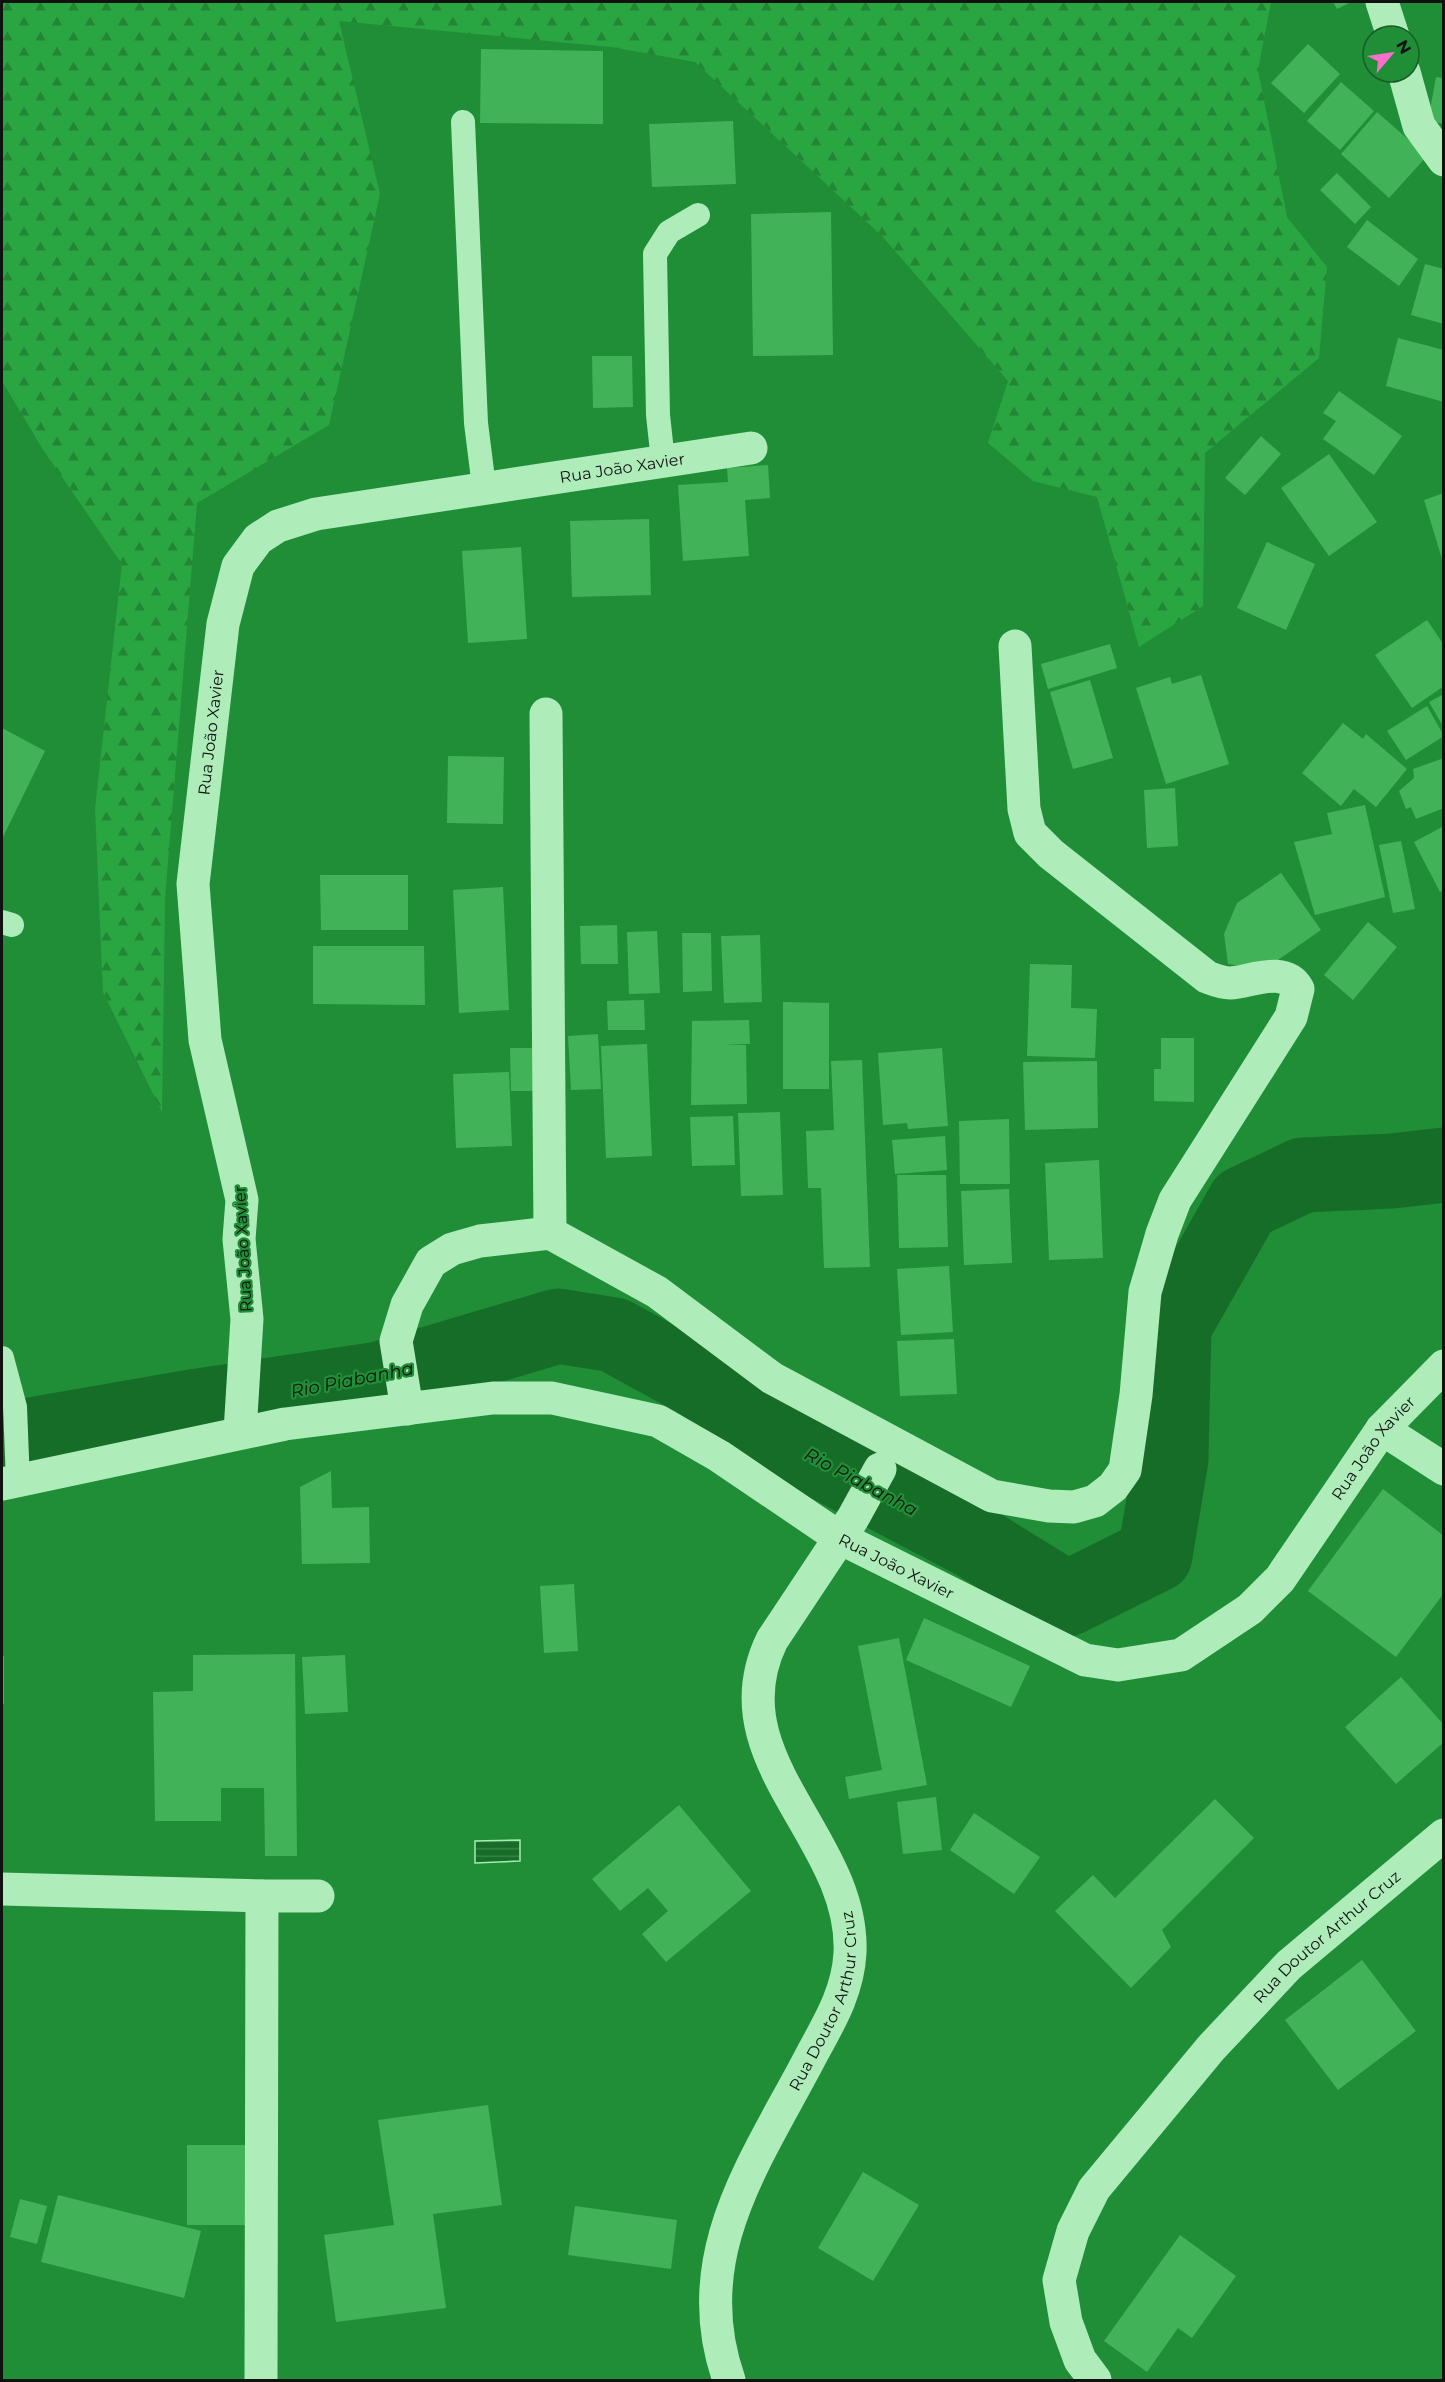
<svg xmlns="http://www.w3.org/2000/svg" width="1445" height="2382" viewBox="0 0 1445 2382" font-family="Montserrat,sans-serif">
  <defs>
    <pattern id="forest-firs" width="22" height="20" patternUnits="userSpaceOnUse" patternTransform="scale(1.5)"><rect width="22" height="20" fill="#29a641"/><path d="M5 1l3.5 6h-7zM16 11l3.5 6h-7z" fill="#228635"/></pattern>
    <pattern id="water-rules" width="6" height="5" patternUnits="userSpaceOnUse" patternTransform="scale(1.5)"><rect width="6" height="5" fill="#166d28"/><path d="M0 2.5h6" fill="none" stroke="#3e804c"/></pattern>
  </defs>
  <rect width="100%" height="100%" fill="#208e36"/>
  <!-- forest -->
  <path fill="url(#forest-firs)" d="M2 2H1271L1258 70 1287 217 1327 267 1319 358 1205 453 1203 606 1139 647 1097 497 1033 481 988 443 1008 381 882 236 695 62 611 47 339 21 380 194 329 425 197 503 165 899 162 1112 103 992 95 809 122 564 42 448 2 381Z"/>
  <!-- water -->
  <path fill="url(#water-rules)" stroke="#a2eeaf" stroke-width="1.5" d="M520 1840V1861L475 1863V1841Z"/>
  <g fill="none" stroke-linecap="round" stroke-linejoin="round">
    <!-- river -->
    <path stroke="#166d28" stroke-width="75" d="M2 1440 198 1406 379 1379 558 1326 614 1335 698 1381 781 1440 975 1542 1067 1599 1155 1555 1171 1459 1174 1326 1244 1203 1303 1175 1392 1171 1444 1165"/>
  </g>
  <!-- building -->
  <path fill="#41b257" d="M1333 2H1351L1337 9Z
    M1308 44 1340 74 1304 113 1271 83Z
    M481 49 603 51V124L480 123Z
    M1436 77 1444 78V124L1428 121Z
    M1341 82 1374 111 1340 150 1307 121Z
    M1377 112 1427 156 1389 198 1341 154Z
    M733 121 736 184 652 187 649 124Z
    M1337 173 1371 207 1355 224 1320 190Z
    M831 212 833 355 753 356 751 214Z
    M1367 220 1418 259 1399 286 1347 247Z
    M1425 264 1444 269V324L1411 315Z
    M1398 338 1444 350V402L1386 386Z
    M592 356H632L633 407 593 408Z
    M1339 391 1402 436 1374 475 1323 439 1336 421 1323 413Z
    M1261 436 1281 454 1245 495 1225 478Z
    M1329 454 1377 522 1329 556 1281 488Z
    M768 465 770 498 745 500 749 556 683 561 678 485 728 482 727 468Z
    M1444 493V562H1443L1424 500Z
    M649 519 651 595 572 597 570 521Z
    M1267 542 1315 564 1286 630 1237 608Z
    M521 547 527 639 468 643 462 551Z
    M1427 620 1444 645V686L1412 708 1375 655Z
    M1110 644 1117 668 1048 689 1041 664Z
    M1201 675 1229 764 1166 784 1136 688 1170 677 1172 684Z
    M1090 680 1113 758 1073 769 1050 692Z
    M1444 694V728L1429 702Z
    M1427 706 1444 736 1406 760 1387 731Z
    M1343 723 1363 739 1366 734 1407 769 1376 807 1354 789 1341 806 1302 773Z
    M2 728 45 751 2 839Z
    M448 756 504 757 503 824 447 823Z
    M1444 758V808L1416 819 1411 807 1406 809 1399 791 1414 778 1413 769Z
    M1175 788 1178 846 1147 848 1144 790Z
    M1365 805 1385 897 1315 915 1294 842 1332 834 1327 813Z
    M1444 826V890L1440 892 1414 842Z
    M1401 841 1415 909 1393 913 1379 845Z
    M1281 873 1321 930 1265 969 1228 964 1224 934 1237 903Z
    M320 875H408V930H321Z
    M503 887 509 1010 459 1013 453 890Z
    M1368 922 1397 947 1353 1000 1324 975Z
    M617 925 618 964H581L580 926Z
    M657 931 660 993 629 994 627 932Z
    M682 933H711L712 991 683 992Z
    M760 935 762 1002 724 1003 721 936Z
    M313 946H424L425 1005 313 1004Z
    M1030 964 1072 965 1071 1008 1097 1009 1095 1058 1027 1056Z
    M644 1000 645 1030H608L607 1001Z
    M783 1002 829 1003V1089H783Z
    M749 1020 750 1044H724L746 1045 747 1104 691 1105 692 1021Z
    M598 1034 601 1089 571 1090 568 1036Z
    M1161 1038H1194V1102L1154 1101V1069H1161Z
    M647 1044 652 1156 606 1158 601 1046Z
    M510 1048H543L544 1091H511Z
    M942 1048 948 1126 908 1129 907 1123 883 1125 878 1053Z
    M862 1060 870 1267 824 1268 821 1188H808L806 1131 834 1130 831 1061Z
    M1097 1061 1098 1128 1025 1130 1023 1062Z
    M509 1072 512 1146 456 1148 453 1074Z
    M780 1112 783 1195 741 1196 738 1113Z
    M733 1116 735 1165 692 1166 690 1117Z
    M1009 1119 1010 1184H960L959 1121Z
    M945 1136 947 1170 895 1174 892 1140Z
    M1099 1160 1103 1258 1049 1260 1045 1163Z
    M897 1175H946L948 1247 899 1248Z
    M1009 1189 1012 1263 964 1265 961 1191Z
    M949 1266 953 1332 901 1335 897 1269Z
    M954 1339 957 1394 900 1396 897 1341Z
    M331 1471 332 1508 369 1507 370 1563 302 1564 300 1487Z
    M1383 1489 1444 1536V1593L1396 1657 1308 1591Z
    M574 1584 578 1651 544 1653 540 1586Z
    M924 1618 1030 1666 1011 1707 906 1660Z
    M899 1638 927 1785 849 1799 845 1777 882 1770 858 1646Z
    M295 1654 297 1856H265L264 1788H221V1821H155L153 1692 193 1691V1655Z
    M345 1655 348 1712 305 1714 302 1657Z
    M2 1656H4V1704H2Z
    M1401 1677 1444 1725V1742L1396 1784 1345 1727Z
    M936 1797 942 1850 903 1854 897 1802Z
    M1215 1799 1254 1838 1162 1930 1171 1947 1131 1988 1055 1911 1093 1875 1115 1898Z
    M679 1805 751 1891 666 1962 642 1934 668 1911 648 1888 620 1911 592 1879Z
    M974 1813 1040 1857 1014 1894 950 1850Z
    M1362 1960 1416 2031 1338 2090 1285 2020Z
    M488 2105 502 2205 433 2214 446 2308 336 2322 324 2235 394 2225 378 2120Z
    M187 2145H249V2225H187Z
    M863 2172 919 2205 873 2281 818 2248Z
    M58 2195 201 2231 184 2298 41 2262Z
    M20 2199 47 2206 37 2244 10 2237Z
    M575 2206 677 2220 671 2269 568 2255Z
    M1180 2235 1236 2276 1192 2338 1178 2328 1147 2372 1104 2341Z"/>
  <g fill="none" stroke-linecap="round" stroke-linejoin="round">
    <!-- service -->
    <path stroke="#aeecba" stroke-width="24" d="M463 122 476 423 484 487
      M663 461 658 415 655 254 669 232 698 215
      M2 922 12 925
      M2 1358 15 1407 18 1483"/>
    <!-- minor -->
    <g stroke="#aeecba" stroke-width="33">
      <path d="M1382 2 1393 36"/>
      <path d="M1404 72 1419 126 1444 160"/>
      <path d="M546 714 550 1233"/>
      <path d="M407 1409 396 1341 407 1305 431 1262 452 1249 480 1241 550 1233 657 1292 772 1378 992 1496 1049 1506 1074 1507 1095 1501 1113 1487 1125 1470 1136 1395 1145 1292 1162 1234 1175 1200 1291 1017 1298 989C1284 965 1251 982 1230 983 1221 983 1215 980 1207 977L1051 854 1030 833 1024 809 1015 646"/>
      <path d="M1382 1429 1444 1469"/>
      <path id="s1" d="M240 1432 247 1319 239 1239 242 1200 205 1040 193 884 223 624 238 566 258 539 278 526 316 514 751 448"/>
      <path id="s2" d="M2 1484 285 1424 493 1398H552L658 1421 719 1456 840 1538 1085 1660 1118 1665 1181 1655 1250 1609 1280 1579 1382 1429 1444 1366"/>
      <path d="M2 1889 262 1896 261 2380"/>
      <path d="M262 1896H318"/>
      <path id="s3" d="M729 2380C685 2255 757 2160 812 2054 830 2021 848 1991 850 1953 855 1837 714 1759 772 1640L853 1518 880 1469"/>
      <path id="s4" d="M1095 2380 1080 2360 1066 2322 1059 2280 1073 2231 1094 2189 1211 2048 1289 1965 1444 1835"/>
    </g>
  </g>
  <g text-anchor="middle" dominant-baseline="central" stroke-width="4.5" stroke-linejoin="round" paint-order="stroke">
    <!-- street labels -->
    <g font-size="16" fill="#111" stroke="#208e36">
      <text stroke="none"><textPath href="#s1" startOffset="1282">Rua João Xavier</textPath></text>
      <text stroke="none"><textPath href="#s1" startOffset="706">Rua João Xavier</textPath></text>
      <text transform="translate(243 1249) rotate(-93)">Rua João Xavier</text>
      <text stroke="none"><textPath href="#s2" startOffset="1540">Rua João Xavier</textPath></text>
      <text stroke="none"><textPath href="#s2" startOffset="946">Rua João Xavier</textPath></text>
      <text stroke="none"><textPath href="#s4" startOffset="550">Rua Doutor Arthur Cruz</textPath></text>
      <text stroke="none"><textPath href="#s3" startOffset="404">Rua Doutor Arthur Cruz</textPath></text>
    </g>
    <!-- water labels -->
    <g font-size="18" font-style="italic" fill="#111" stroke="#208e36">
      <text transform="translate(352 1380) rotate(-11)">Rio Piabanha</text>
      <text transform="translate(861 1482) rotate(28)">Rio Piabanha</text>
    </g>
  </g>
  <!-- border -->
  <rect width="1445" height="2382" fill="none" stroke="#111111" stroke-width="6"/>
  <!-- north arrow -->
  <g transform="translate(1391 54) rotate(61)"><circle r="28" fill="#208e36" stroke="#1a5c27" stroke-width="1.5"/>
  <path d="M0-4.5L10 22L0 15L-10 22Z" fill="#fa6fc9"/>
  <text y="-9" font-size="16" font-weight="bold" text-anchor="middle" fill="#111111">N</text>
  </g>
</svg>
